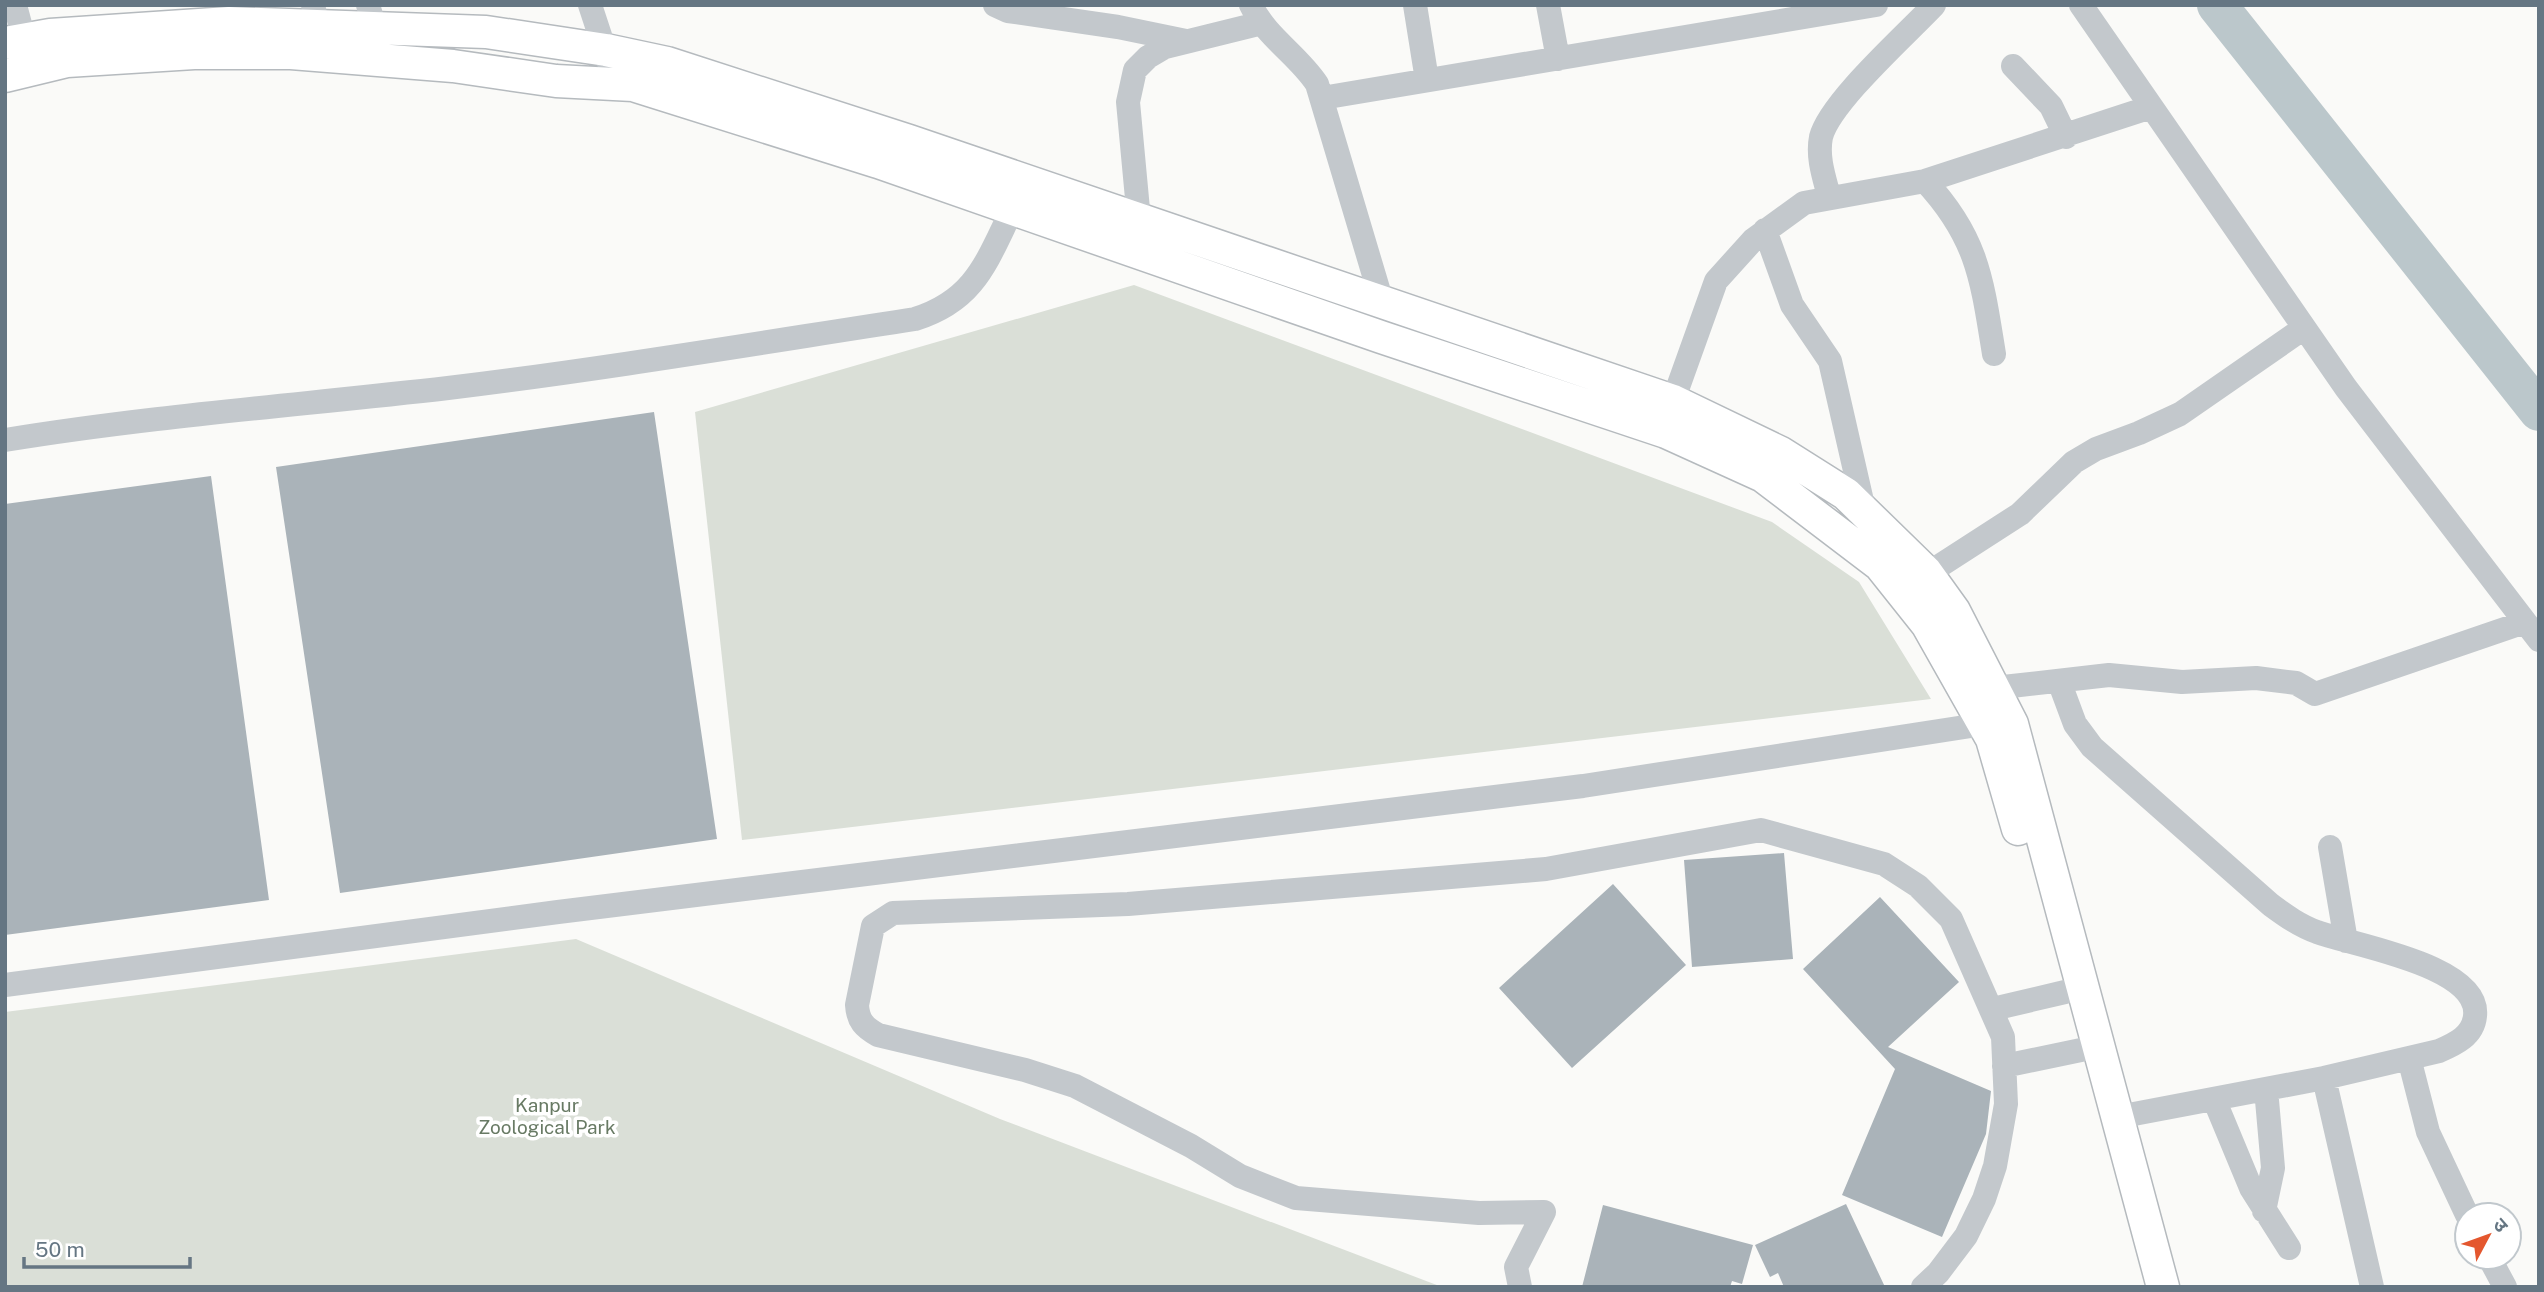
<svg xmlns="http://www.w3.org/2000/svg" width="2544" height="1292" viewBox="0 0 2544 1292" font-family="'Public Sans','Noto Sans Devanagari',sans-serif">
  <rect width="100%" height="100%" fill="#fafaf8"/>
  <!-- green -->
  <path fill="#dadfd7" d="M1134 285 1772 522 1859 582 1931 699 742 840 695 412Z
    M576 939 1000 1119 1442 1287H5V1012Z"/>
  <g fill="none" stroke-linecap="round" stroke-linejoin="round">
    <!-- river -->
    <path stroke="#bbc7cb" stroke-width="40" d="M2217 5 2539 411"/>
  </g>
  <!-- building -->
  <path fill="#aab3b9" d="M654 412 717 839 340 893 276 467Z
    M211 476 269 900 5 935V504Z
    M1784 853 1793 959 1692 967 1684 860Z
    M1613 884 1686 965 1572 1068 1499 988Z
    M1880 897 1959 982 1888 1047 1991 1091 1986 1134 1942 1237 1842 1195 1895 1069 1803 969Z
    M1846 1204 1885 1287H1784L1778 1273 1770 1277 1755 1245Z
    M1603 1205 1753 1245 1742 1284 1732 1281 1730 1287H1582Z"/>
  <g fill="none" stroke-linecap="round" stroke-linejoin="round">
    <defs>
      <path id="major" d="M5 43 50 35 229 23 486 32 606 50 667 63 909 141 1673 401 1781 453 1846 494 1926 572 1954 611 2012 724 2163 1287
        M5 76 67 61 194 53H291L453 66 556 81 633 85 878 162 1381 337 1666 432 1763 476 1880 565 1927 624 1992 739 2018 829"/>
    </defs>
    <!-- major casing -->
    <use href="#major" stroke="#b5babe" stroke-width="35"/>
    <!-- minor -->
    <path stroke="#c3c8cc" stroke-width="24" d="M15 5 24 39
      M313 5 318 27
      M368 5 375 28
      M590 5 616 84
      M995 5 1008 11 1118 27 1186 41
      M1251 5C1266 37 1298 55 1317 84L1382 302
      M1415 5 1427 80
      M1548 5 1558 59
      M2081 5 2346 388 2539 640
      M2013 66 2051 106 2066 137
      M1322 98 1876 5
      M1925 181C1978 238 1982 280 1994 354
      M1829 196C1824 177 1817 157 1821 137 1830 102 1907 34 1934 5
      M1139 220 1128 102 1135 70 1148 57 1165 47 1262 23
      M1765 230 1792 305 1830 361 1864 510
      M1673 401 1716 281 1753 240 1804 203 1925 181 2151 107
      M5 440C152 416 300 405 448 388 604 369 759 343 915 319 976 300 987 260 1013 208
      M1913 583 2020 514 2074 462 2096 449 2139 433 2180 414 2304 328
      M2059 681 2075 724 2092 747 2271 905C2286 916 2300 926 2317 932 2351 945 2481 965 2475 1016 2473 1036 2455 1044 2439 1051L2324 1078 2118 1117
      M1994 688 2109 675 2182 682 2256 678 2296 683 2315 694 2525 622
      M2330 847 2346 941
      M5 985 558 912 1583 786 1984 724
      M1993 1009 2065 992
      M2409 1058 2428 1132 2467 1215
      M2004 1066 2081 1050
      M2324 1078 2372 1287
      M2214 1099 2251 1188 2289 1248
      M2264 1211 2273 1168 2266 1089
      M2489 1257 2505 1287
      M1520 1287 1516 1267 1544 1212 1479 1213 1296 1198 1240 1176 1191 1146 1075 1086 1025 1070 878 1035C864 1027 858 1021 857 1005L873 926 893 913 1128 904 1546 869 1761 830 1884 864 1918 886 1951 919 2003 1037 2006 1104 1995 1166 1984 1199 1966 1236 1938 1273 1923 1287"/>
    <!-- major -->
    <use href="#major" stroke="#fff" stroke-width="32"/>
  </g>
  <g text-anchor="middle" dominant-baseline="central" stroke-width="7" stroke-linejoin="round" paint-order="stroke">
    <!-- park labels -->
    <g font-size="19" fill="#687a64" stroke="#fff">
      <text x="547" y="1105">Kanpur<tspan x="547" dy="22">Zoological Park</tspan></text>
    </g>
  </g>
  <!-- border -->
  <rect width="2544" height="1292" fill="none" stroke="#657683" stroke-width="14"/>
  <!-- north arrow -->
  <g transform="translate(2488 1236) rotate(49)"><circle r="33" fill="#ffffff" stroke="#c1c8cd" stroke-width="2"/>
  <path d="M0-5L12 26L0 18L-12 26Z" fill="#e4572e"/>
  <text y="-10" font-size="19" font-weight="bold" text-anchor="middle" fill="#657683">उ</text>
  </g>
  <!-- scale -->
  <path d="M24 1257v10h166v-10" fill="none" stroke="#657683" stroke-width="3.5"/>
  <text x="35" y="1257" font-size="21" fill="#657683" stroke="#ffffff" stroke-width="5" paint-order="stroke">50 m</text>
</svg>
